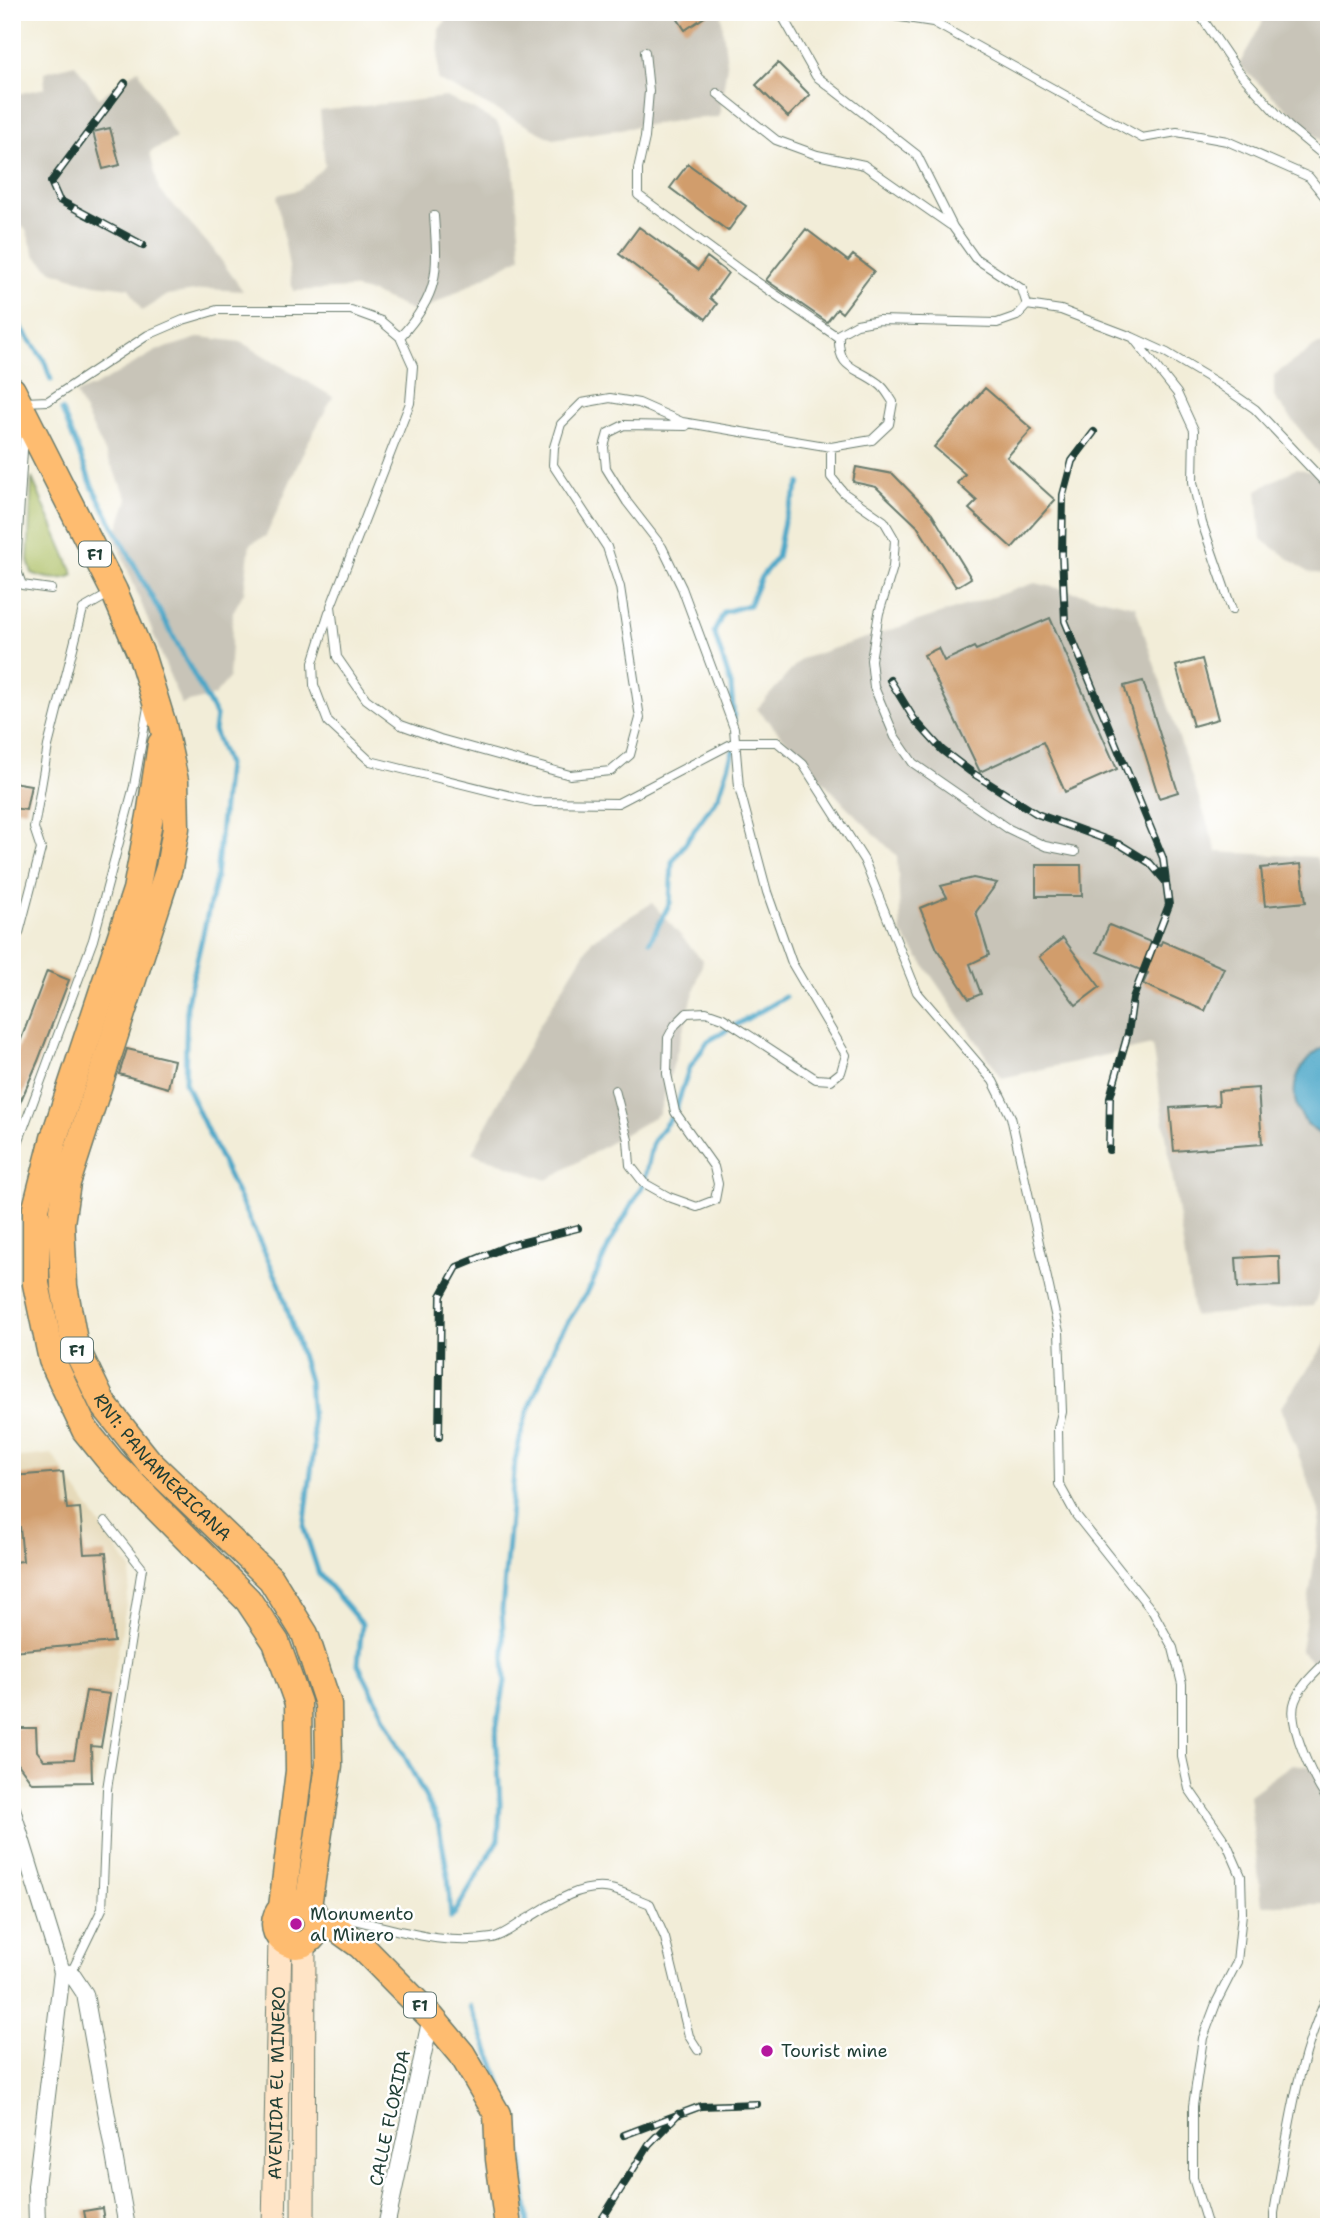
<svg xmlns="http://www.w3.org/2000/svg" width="1341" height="2239" viewBox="0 0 1341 2239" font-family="'Shantell Sans',sans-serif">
  <rect width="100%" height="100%" fill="#fff"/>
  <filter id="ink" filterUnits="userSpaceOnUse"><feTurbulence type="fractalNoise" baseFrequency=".0143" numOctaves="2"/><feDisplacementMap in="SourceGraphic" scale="14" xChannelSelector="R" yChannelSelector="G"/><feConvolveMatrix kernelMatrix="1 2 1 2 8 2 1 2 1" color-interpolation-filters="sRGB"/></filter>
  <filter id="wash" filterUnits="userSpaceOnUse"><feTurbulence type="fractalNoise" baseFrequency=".00686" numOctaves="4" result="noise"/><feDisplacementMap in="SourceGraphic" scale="28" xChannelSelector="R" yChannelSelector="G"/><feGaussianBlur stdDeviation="1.57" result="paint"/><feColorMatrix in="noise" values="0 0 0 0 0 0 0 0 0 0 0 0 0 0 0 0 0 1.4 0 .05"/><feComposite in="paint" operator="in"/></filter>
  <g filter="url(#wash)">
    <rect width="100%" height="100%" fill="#f2edd8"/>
    <!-- built -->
    <path fill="#e6daba" d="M52 1454 132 1571 94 1788 16 1791 12 1779V1458Z"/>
    <!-- industrial -->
    <path fill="#c8c4b8" d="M453 12H721L727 65 719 117 690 119 553 139 438 80 439 29Z
      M1268 12H1314L1329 17V148L1239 65Z
      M75 64 99 98 138 69 176 138 150 152 159 190 213 249 243 291 209 289 167 295 142 311 129 288 88 283 52 271 35 255 26 230 12 216V95L45 88 44 72Z
      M446 97 475 110 498 124 513 159 521 257 418 313 372 293 352 288 293 291 277 195 298 190 325 166 320 111Z
      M201 337 241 342 333 397 306 446 266 536 250 544 244 592 233 612 229 678 214 696 181 704 115 537 128 499 76 394 97 385 156 351Z
      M1329 343V466L1274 397V375L1315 346Z
      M1297 468 1329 477V575L1308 572 1261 539 1257 490Z
      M1035 583 1135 606 1217 852 1316 857 1329 888V1270L1313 1306 1194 1316 1152 1045 1002 1078 901 932 897 856 845 805 757 709 801 659Z
      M652 903 703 961 659 1114 547 1180 472 1153 539 1026 592 940Z
      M1329 1339V1677L1301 1651 1321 1516 1281 1407Z
      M1292 1764 1329 1769V1904L1262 1905 1249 1795Z"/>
    <!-- green -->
    <path fill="#abbe62" stroke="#657e4b" stroke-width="2" d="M32 478 74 575C61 581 45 579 32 573L28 560Z
      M292 1907 303 1908 311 1932C300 1946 290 1939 280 1928L281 1918Z"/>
    <!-- water -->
    <path fill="#48a6c7" stroke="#34727e" stroke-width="2" d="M1329 1044V1139C1282 1118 1284 1066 1329 1044Z"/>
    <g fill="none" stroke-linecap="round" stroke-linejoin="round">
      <!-- stream -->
      <path stroke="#48a6c7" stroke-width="5" d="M12 299 18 323 44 360 51 380
        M62 410 93 488 216 716 214 731 227 764 216 878 187 1002 185 1083 280 1285 309 1381 314 1448 304 1528 319 1574 362 1624 358 1664 438 1822 448 1875 451 1918
        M734 721 731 685 714 632 724 612 749 605 761 577 777 557 784 521 800 483
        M650 941 670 903 672 862 719 795 734 748
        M453 1916 498 1840 500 1804 496 1730 505 1682 502 1610 515 1461 524 1422 558 1337 591 1286 611 1241 644 1183 653 1141 675 1112 689 1069 708 1041 785 997
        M470 2006 496 2069 523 2162 528 2227"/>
    </g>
    <g id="blocks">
      <!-- building -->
      <path fill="#d19d6c" d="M685 12H712L685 30 677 18Z
        M778 63 810 95 788 117 756 85Z
        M110 128 120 165 103 169 93 132Z
        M688 164 746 206 728 231 670 188Z
        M639 227 698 270 707 257 728 273 710 298 717 304 706 319 619 254Z
        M806 229 848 261 853 255 874 271 842 313 837 309 827 322 766 280Z
        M985 388 1032 429 1007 457 1055 500 1012 548 969 509 977 501 957 483 965 474 934 447Z
        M856 467 893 474 932 514 971 578 956 587 917 526 876 487 853 482Z
        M1050 618 1117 769 1065 792 1043 742 980 772 924 655 938 648 944 661 974 647 976 650Z
        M1202 659 1218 719 1193 726 1176 666Z
        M1143 681 1178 792 1159 798 1124 686Z
        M12 782 31 785 26 810 12 808Z
        M1301 864 1306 902 1265 906 1261 868Z
        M1036 865H1081L1082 896H1036Z
        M973 878 997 883 976 912 989 955 970 964 981 994 969 999 937 949 920 908 947 897 941 886Z
        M1109 925 1160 946 1162 941 1224 968 1205 1011 1143 984 1148 973 1097 952Z
        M1063 938 1100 987 1076 1005 1039 957Z
        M47 971 69 980 38 1061 12 1121V1063Z
        M127 1049 174 1060 168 1088 119 1074Z
        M1258 1088 1262 1144 1174 1151 1170 1108 1219 1105 1218 1091Z
        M1270 1256H1279L1280 1286 1238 1288 1236 1258Z
        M63 1472 67 1509 80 1508 84 1554 106 1553 114 1642 12 1651V1562L23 1561 20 1527 12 1528V1476Z
        M86 1691 110 1694 101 1747 91 1746 92 1782 32 1783 16 1761 13 1728H36L37 1751 44 1760 74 1759Z
        M102 2208 105 2227H87L84 2211Z"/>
    </g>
  </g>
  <g filter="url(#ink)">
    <use href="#blocks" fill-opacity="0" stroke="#697b6d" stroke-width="2"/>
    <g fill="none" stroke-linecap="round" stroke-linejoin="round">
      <defs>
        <path id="service" d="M868 12 933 22 1142 138 1177 132 1227 141 1309 177 1329 202
          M1198 12 1238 71 1288 126 1329 160
          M645 52 649 91 645 138 638 169V195L744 273 839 338
          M717 93 776 140 817 155 864 165 950 225
          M1027 305 1061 310 1132 337 1167 353 1219 384 1255 409 1329 487
          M400 337C440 294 438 271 434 216
          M1134 339 1177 393 1194 430 1193 482 1202 523 1232 610
          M24 402 48 401 148 335 183 320 217 310H351L381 321 400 337 413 366 410 403 331 606 337 657 366 699 401 725 440 739 570 775 611 771 630 755 640 718 620 587 607 547 553 465 554 447 561 424 582 403 610 398 639 403 682 422 831 447 872 440 889 424 893 402C889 396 885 388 879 384 856 366 837 371 839 334L857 324 879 320 997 323 1017 316 1027 305 1022 289 975 258 953 227 917 155 816 76 780 12
          M24 433 16 568 22 585 51 589
          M831 447V477L844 493 884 521 895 540 893 567 879 613 871 660 874 687 895 737 913 763 1007 828 1045 846 1075 852
          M329 612 313 663 314 685 328 722 370 761 535 802 618 803 735 742H777L803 764 864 860 917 992 993 1081 1011 1117 1059 1332 1062 1412 1058 1429 1059 1484 1076 1515 1153 1612 1173 1648 1182 1684V1757L1189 1789 1227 1844 1241 1876 1242 1913 1237 1962 1217 2001 1203 2038 1193 2106V2178L1208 2227
          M12 932 19 933 41 849 34 828 48 746 83 609 111 593
          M615 1090 628 1140 630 1165 644 1183 669 1197 697 1207 715 1200 718 1184 714 1167 675 1112 667 1074 668 1038 675 1025 687 1013 706 1012 723 1018 816 1079 831 1080 841 1072 846 1055 792 963 767 892 739 787 734 728 682 588 662 547 627 502 606 468 604 447 608 433 624 425 686 426
          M12 1159 93 940 134 786 148 707
          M1329 1659C1316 1672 1301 1685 1295 1701 1286 1724 1315 1783 1329 1802
          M338 1917C391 1926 437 1947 492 1938 503 1936 515 1926 525 1920 549 1906 575 1886 604 1888 619 1889 636 1899 650 1904L665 1938 689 2036 698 2050
          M71 1973 102 1909 107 1789 142 1568 105 1521
          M1274 2227V2213C1287 2139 1296 2061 1329 1993"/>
        <path id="minor" d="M12 1809 62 1972 71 1973 85 1994 127 2227
          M37 2227 36 2186 62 1972
          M386 2227 431 2017"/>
        <g id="secondary">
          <path id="s1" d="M274 2227 280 1939"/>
          <path d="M303 2227 304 1943"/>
        </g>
        <g id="trunk">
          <path id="s2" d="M12 390 114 591 142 657 163 725 175 781 176 828 169 868 67 1183 61 1223 64 1286 75 1346 103 1404 150 1463 271 1579 305 1634 328 1704 329 1765 308 1906"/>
          <path d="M161 744 150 816 136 890 54 1138 36 1208V1284L52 1360 85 1430 111 1462 248 1600 276 1642 298 1703 299 1771 282 1907"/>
          <circle cx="296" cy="1924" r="21"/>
          <path d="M317 1922 336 1928 361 1946 431 2017 462 2054 497 2114 499 2159 508 2227"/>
        </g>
      </defs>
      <!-- service casing -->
      <use href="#service" stroke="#697b6d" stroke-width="10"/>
      <!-- minor casing -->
      <use href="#minor" stroke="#697b6d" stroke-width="18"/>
      <!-- secondary casing -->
      <use href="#secondary" stroke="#697b6d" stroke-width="25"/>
      <!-- trunk casing -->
      <use href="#trunk" stroke="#697b6d" stroke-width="29"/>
      <!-- service -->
      <use href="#service" stroke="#fff" stroke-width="8"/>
      <!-- minor -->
      <use href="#minor" stroke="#fff" stroke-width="16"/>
      <!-- secondary -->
      <use href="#secondary" stroke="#ffe4c6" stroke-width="23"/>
      <!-- trunk -->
      <use href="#trunk" stroke="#febc70" stroke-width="26"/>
      <defs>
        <path id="rail" d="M125 83 51 182 59 200 143 245
          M1094 432 1072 461 1063 495 1062 554 1065 621 1163 858 1166 882
          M890 680 914 719 942 750 971 772 1037 814 1121 845 1150 863 1166 882 1169 905 1133 998 1128 1033 1110 1097 1109 1150
          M439 1437 441 1296 457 1267 508 1246 578 1228
          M624 2135 701 2106 757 2104
          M597 2227 649 2144 678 2114"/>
      </defs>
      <!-- rail casing -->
      <use href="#rail" stroke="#1f3d34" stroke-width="8"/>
      <!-- rail -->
      <use href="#rail" stroke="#fff" stroke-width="5" stroke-dasharray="16" stroke-linecap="butt"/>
    </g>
  </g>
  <!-- markers -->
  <g fill="#b5179e" stroke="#fff" stroke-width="2.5">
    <circle cx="296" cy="1924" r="7"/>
    <circle cx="767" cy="2051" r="7"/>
  </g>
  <g text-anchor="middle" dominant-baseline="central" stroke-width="5" stroke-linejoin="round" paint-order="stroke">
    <!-- shield labels -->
    <g fill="#fff" stroke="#627771" stroke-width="2">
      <rect x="79" y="541.5" width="32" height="25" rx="5"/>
      <rect x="61" y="1337.5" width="32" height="25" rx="5"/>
      <rect x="404" y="1992.5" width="32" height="25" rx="5"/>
    </g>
    <g font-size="16" font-weight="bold" fill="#1f3d34">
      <text x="95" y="554">F1</text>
      <text x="77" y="1350">F1</text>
      <text x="420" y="2005">F1</text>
    </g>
    <!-- street labels -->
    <g font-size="18" fill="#1f3d34" stroke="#fff">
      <text stroke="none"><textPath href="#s2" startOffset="1160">RN1: PANAMERICANA</textPath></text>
      <text stroke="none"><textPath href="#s1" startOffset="144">AVENIDA EL MINERO</textPath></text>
      <text transform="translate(390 2118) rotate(-78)">CALLE FLORIDA</text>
    </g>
    <!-- poi labels -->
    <g font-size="18" fill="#1f3d34" stroke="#fff" text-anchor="start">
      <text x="310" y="1914">Monumento<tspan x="310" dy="21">al Minero</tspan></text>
      <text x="781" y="2051">Tourist mine</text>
    </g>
  </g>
  <!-- margin -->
  <rect width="1341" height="2239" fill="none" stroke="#fff" stroke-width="42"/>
</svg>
